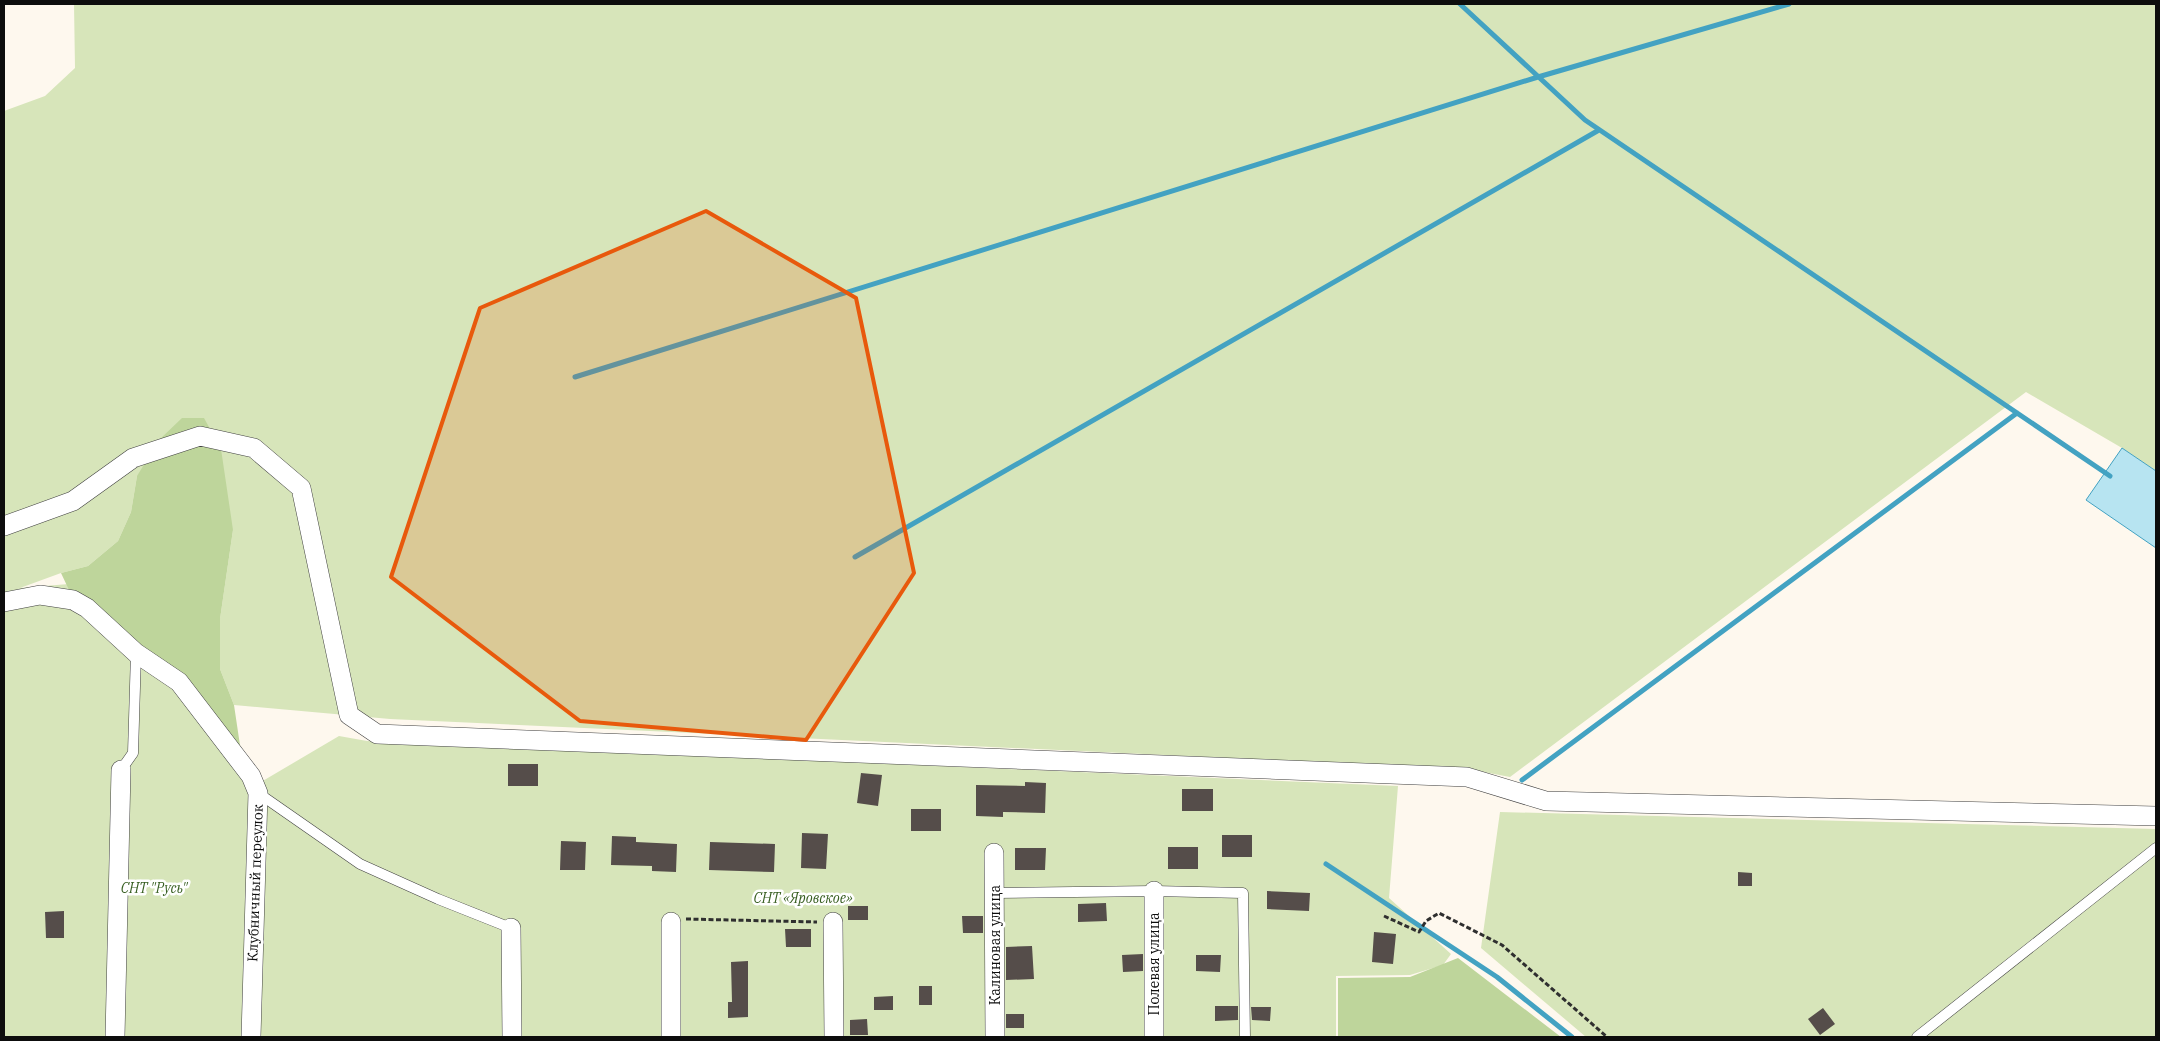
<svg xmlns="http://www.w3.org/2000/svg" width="2160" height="1041" viewBox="0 0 2160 1041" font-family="'IBM Plex Serif',serif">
  <rect width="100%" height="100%" fill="#fef8ee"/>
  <!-- green -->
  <path fill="#d7e5ba" d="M74 4H2156V471L2122 448 2026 392 1510 777 1468 769 390 719 234 705 220 669V619L233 530 137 476 131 512 118 541 88 566 61 573 20 588 81 583 229 726 261 782 339 736 367 741 1398 786 1389 898 1451 954 1443 965 1410 975 1336 976V1037H4V111L45 96 75 68Z
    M1500 812 2156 829V1037H1586L1481 948Z"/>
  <!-- forest -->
  <path fill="#bed59b" d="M182 418H204L221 449 233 530 220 619V669L234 705 241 752 69 590 61 573 88 566 118 541 131 512 137 476 159 440Z
    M1458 958 1561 1037H1338V978L1410 977Z"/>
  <!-- water -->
  <path fill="#b7e4f1" stroke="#43a2c2" d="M2122 448 2156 471V548L2086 500Z"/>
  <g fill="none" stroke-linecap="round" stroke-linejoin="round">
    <!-- stream -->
    <path stroke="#43a2c2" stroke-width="5" d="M1460 4 1585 120 2110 476
      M575 377 1538 77 1789 4
      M855 557 1599 130
      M1522 780 2017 413
      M1326 864 1497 977 1572 1037"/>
  </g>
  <!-- building -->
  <path fill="#554d4a" d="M508 764H538V786H508Z
    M861 773 882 775 878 806 857 803Z
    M1025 782 1046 783 1045 813 1003 812V817L976 816V785L1025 786Z
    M1182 789H1213V811H1182Z
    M911 809H941V831H911Z
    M802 833 828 834 826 869 801 868Z
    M1222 835H1252V857H1222Z
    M612 836 636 837V842L677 844 676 872 652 871V866L611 865Z
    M561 841 586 842 585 870H560Z
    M710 842 775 844 774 872 709 870Z
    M1168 847H1198V869H1168Z
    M1015 848H1046L1045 870H1015Z
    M1738 872 1752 873V886H1738Z
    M1267 891 1310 893 1309 911 1267 909Z
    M1106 903 1107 921 1078 922V904Z
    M848 906H868V920H848Z
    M64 911V938H46L45 912Z
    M962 916H983V933H963Z
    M785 929H811V947H786Z
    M1374 932 1396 934 1393 964 1372 962Z
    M1032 946 1034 979 1006 980V947Z
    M1143 954V971L1123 972 1122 955Z
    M1196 955H1221L1220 972 1196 971Z
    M748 961V1017L728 1018V1002H732L731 962Z
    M919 986H932V1005H919Z
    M893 996V1010H874V997Z
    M1215 1006H1238V1020L1215 1021Z
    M1251 1007H1271L1270 1021 1252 1020Z
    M1823 1008 1835 1024 1820 1035 1808 1019Z
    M1006 1014H1024V1028H1006Z
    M867 1019 868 1035H850V1020Z"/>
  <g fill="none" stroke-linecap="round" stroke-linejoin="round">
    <defs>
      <path id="lane" d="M121 770 133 753 136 653
        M258 793 360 864 438 899 511 928
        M994 893 1154 891 1243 893 1245 1037
        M1917 1037 2156 848"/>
      <path id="street" d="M4 526 73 501 133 458 200 436 254 448 301 488 349 715 377 734 1467 777 1546 801 2156 816
        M4 602 40 595 73 600 87 608 136 653 179 682 251 776 258 793 251 1037
        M994 853 995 1037
        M1154 891V1037
        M833 922 834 1037
        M511 928 512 1037
        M115 1037 121 770
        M671 1037V922"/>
    </defs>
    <!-- lane casing -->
    <use href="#lane" stroke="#404040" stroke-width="11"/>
    <!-- street casing -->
    <use href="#street" stroke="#404040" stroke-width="20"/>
    <!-- path -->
    <path stroke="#2f2f2f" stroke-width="3" stroke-dasharray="5 2.5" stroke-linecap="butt" d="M1384 916 1419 932 1426 921 1439 913 1502 945 1607 1037
      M686 919 817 922"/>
    <!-- lane -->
    <use href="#lane" stroke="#fff" stroke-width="10"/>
    <!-- street -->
    <use href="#street" stroke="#fff" stroke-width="19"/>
  </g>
  <!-- marked area -->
  <path fill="#e8590c" fill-opacity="0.2" stroke="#e8590c" stroke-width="4" stroke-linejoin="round" d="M706 211 856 298 914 573 806 740 580 721 391 577 480 308Z"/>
  <g text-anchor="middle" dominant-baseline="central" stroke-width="5" stroke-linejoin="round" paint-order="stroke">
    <!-- street labels -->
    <g font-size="14" fill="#0d0d0d" stroke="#fff">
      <text transform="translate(255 883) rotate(-88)">Клубничный переулок</text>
      <text transform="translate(995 945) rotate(-90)">Калиновая улица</text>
      <text transform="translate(1154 964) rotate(-90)">Полевая улица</text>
    </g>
    <!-- park labels -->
    <g font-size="14" font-style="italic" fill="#385f22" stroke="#fff">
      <text x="154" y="888">СНТ "Русь"</text>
      <text x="803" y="898">СНТ «Яровское»</text>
    </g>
  </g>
  <!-- border -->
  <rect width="2160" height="1041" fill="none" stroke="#0d0d0d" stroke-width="10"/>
</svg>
